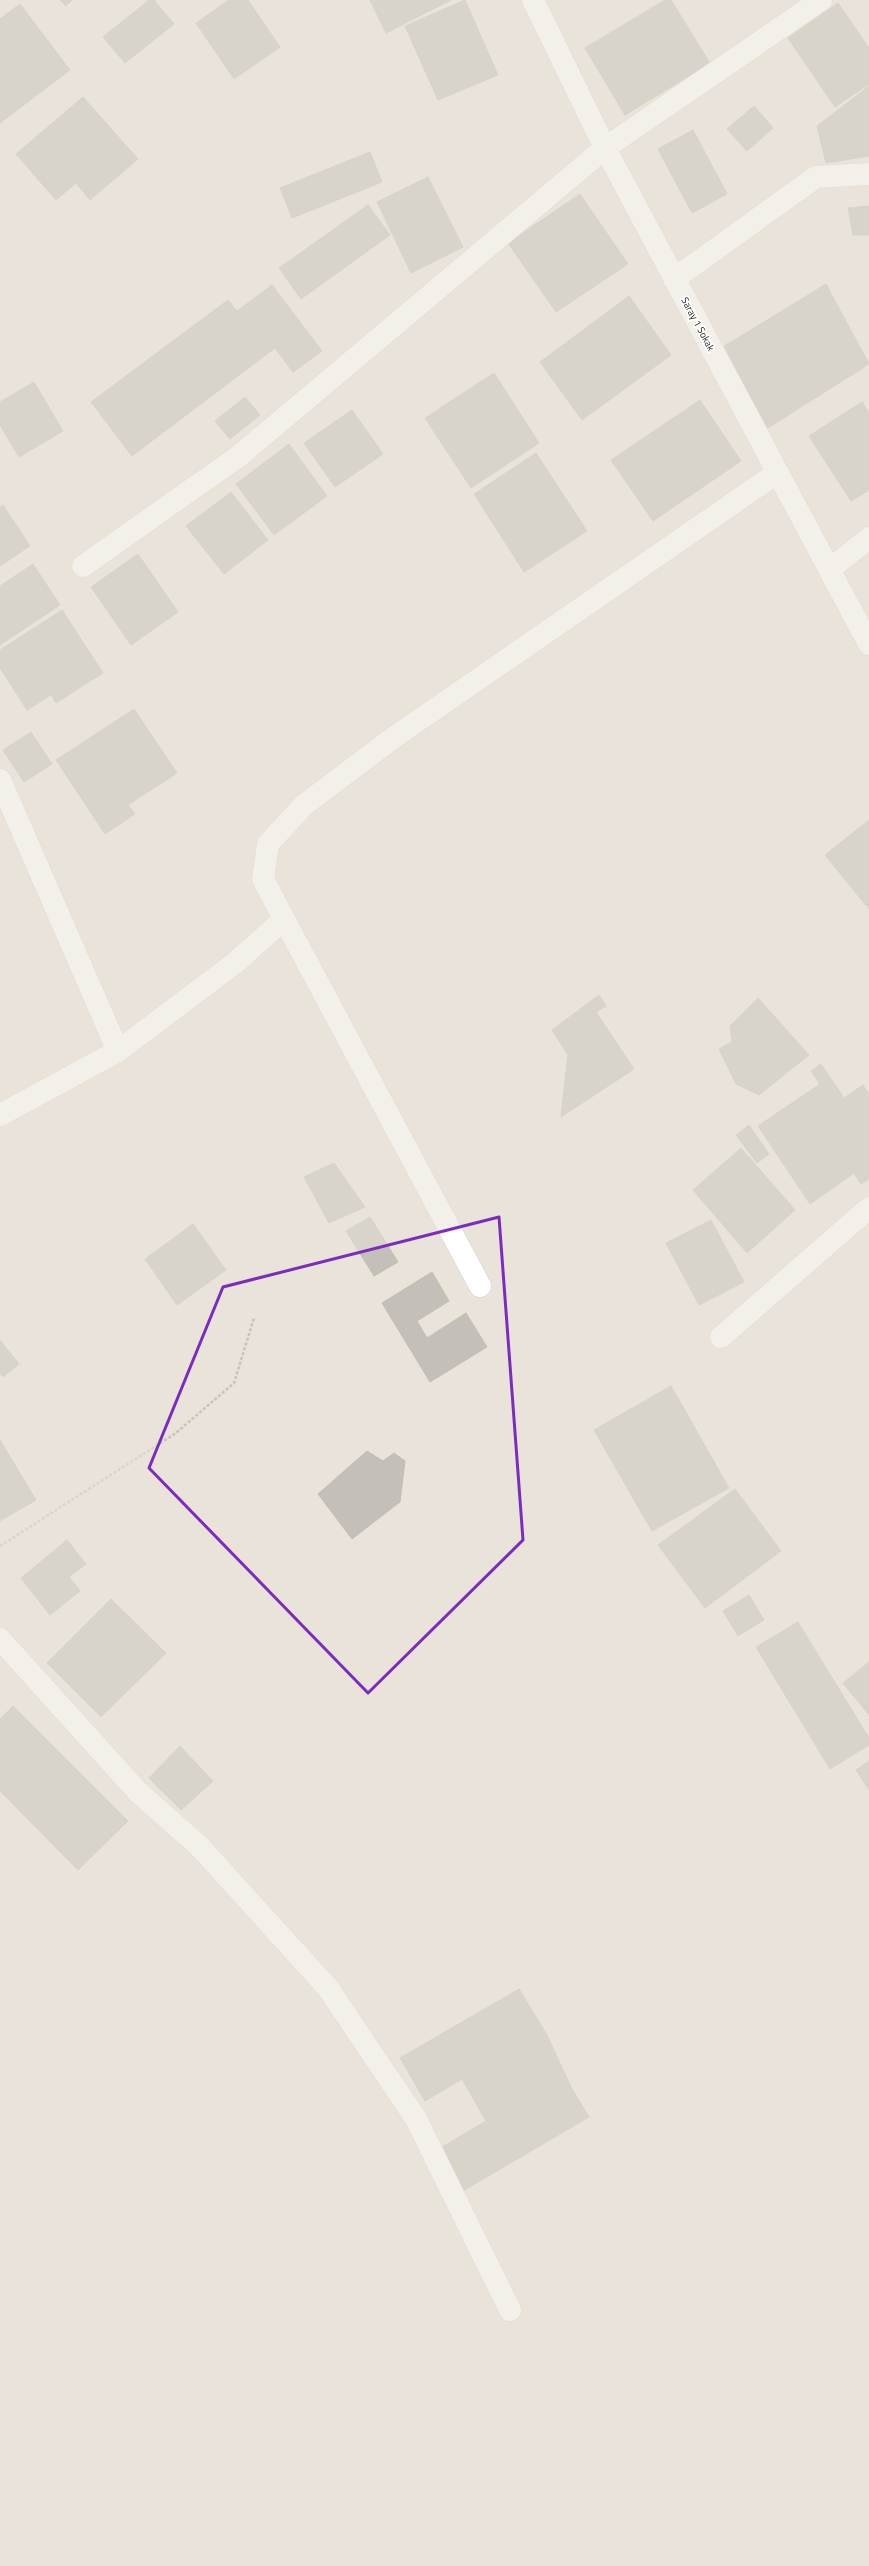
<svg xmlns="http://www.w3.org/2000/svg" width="869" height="2566" viewBox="0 0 869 2566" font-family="'Titillium Web',sans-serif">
  <rect width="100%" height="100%" fill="#e9e3d9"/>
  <!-- building -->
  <path fill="#c4c0b9" stroke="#c3bfb3" d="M60 0H72L66 6Z
    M149 0H154L174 24 125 63 103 37Z
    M229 0H248L280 47 234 79 196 23Z
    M370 0H451L386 33Z
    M465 0 498 75 438 100 405 26Z
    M665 0H671L710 63 625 115 585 48Z
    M838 3 869 48V84L835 107 788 38Z
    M20 4 70 70 0 123V19Z
    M869 86V156L826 163 817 126Z
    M83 97 138 159 90 200 76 183 56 200 16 154Z
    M754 106 773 128 747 151 727 129Z
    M693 130 727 194 692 213 658 149Z
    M370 152 382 182 292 218 280 188Z
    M428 177 463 247 411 273 377 202Z
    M580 194 628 264 556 312 508 243Z
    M368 205 390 235 301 299 279 268Z
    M869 206V235H853L848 208Z
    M826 284 869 364 768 428 723 347Z
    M272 285 322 351 293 372 275 348 132 456 91 402 228 300 237 311Z
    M629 296 671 355 582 420 540 362Z
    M494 373 539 443 471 488 425 418Z
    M34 382 63 431 19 457 0 425V402Z
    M245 397 260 415 230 439 215 421Z
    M700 400 741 461 653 521 611 460Z
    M862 402 869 413V490L851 501 809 436Z
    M352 410 383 454 335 487 304 443Z
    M289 444 327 496 274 535 236 484Z
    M536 453 587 531 524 572 474 494Z
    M231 492 268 540 224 574 186 526Z
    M3 505 30 546 0 566V507Z
    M138 554 178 612 131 645 91 587Z
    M33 564 60 605 0 645V586Z
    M62 610 103 673 56 703 51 695 27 710 0 668V650Z
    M134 709 177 773 128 805 135 814 105 834 56 760Z
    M31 732 52 764 24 782 3 750Z
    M869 820V909L825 855Z
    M599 995 606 1006 596 1012 634 1069 561 1117 568 1055 552 1030Z
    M758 998 809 1055 759 1095 736 1084 719 1049 732 1042 730 1026Z
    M821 1064 844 1098 863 1085 869 1094V1179L861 1184 854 1173 810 1204 758 1126 820 1084 811 1071Z
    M749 1125 769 1154 757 1163 736 1135Z
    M741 1148 795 1210 747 1253 693 1190Z
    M334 1163 365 1207 329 1223 304 1177Z
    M370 1217 398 1262 374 1276 346 1231Z
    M711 1220 744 1282 699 1305 666 1243Z
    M193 1224 226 1270 177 1305 145 1259Z
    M432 1272 449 1301 417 1321 427 1338 466 1313 487 1347 430 1382 382 1303Z
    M0 1340 19 1364 3 1377 0 1373Z
    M671 1386 729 1488 652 1531 594 1430Z
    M0 1440 36 1500 0 1521Z
    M367 1451 383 1461 394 1453 405 1461 400 1502 352 1539 318 1494Z
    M735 1489 781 1551 705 1608 658 1545Z
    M67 1540 86 1564 69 1577 80 1591 50 1615 21 1578Z
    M749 1595 764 1620 738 1636 723 1611Z
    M111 1599 166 1653 101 1717 47 1663Z
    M798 1622 869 1738V1745L830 1769 756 1647Z
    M869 1662V1715L843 1683Z
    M13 1706 128 1821 78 1870 0 1791V1719Z
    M180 1746 213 1781 181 1810 149 1778Z
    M869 1761V1790L856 1770Z
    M519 1989 547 2035 572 2089 589 2117 461 2192 437 2150 486 2121 462 2079 425 2101 400 2058Z"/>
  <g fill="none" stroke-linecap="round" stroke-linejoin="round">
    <defs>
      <path id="street" d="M533 0 605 148 869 644
        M674 279 816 177 869 174
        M83 566 239 456 605 148 821 0
        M830 569 869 538
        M0 780 118 1051
        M284 919 480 1286
        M0 1115 118 1051 235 963 284 919 263 879 268 844 304 805 393 738 777 473
        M721 1337 869 1208
        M0 1639 138 1792 199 1846 328 1988 416 2119 510 2310"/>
    </defs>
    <!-- street casing -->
    <use href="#street" stroke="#cfd0df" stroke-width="23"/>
    <!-- path -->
    <path stroke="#c3c3c3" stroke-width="2.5" stroke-dasharray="3 2" stroke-linecap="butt" d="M0 1546 176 1433 234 1383 254 1318"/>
    <!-- street -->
    <use href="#street" stroke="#fff" stroke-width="22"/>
  </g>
  <!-- marked area -->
  <path d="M0 0H869V2566H0ZM499 1217 523 1540 368 1693 149 1468 223 1287Z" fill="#e9e3d9" fill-opacity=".55" fill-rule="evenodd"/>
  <path fill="none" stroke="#7b2cbf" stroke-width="3" stroke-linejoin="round" d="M499 1217 523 1540 368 1693 149 1468 223 1287Z"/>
  <g text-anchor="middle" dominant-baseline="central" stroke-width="3.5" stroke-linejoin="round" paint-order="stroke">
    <!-- street labels -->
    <g font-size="10" fill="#272727" stroke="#fff">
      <text transform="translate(698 324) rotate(62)">Saray 1 Sokak</text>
    </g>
  </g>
</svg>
